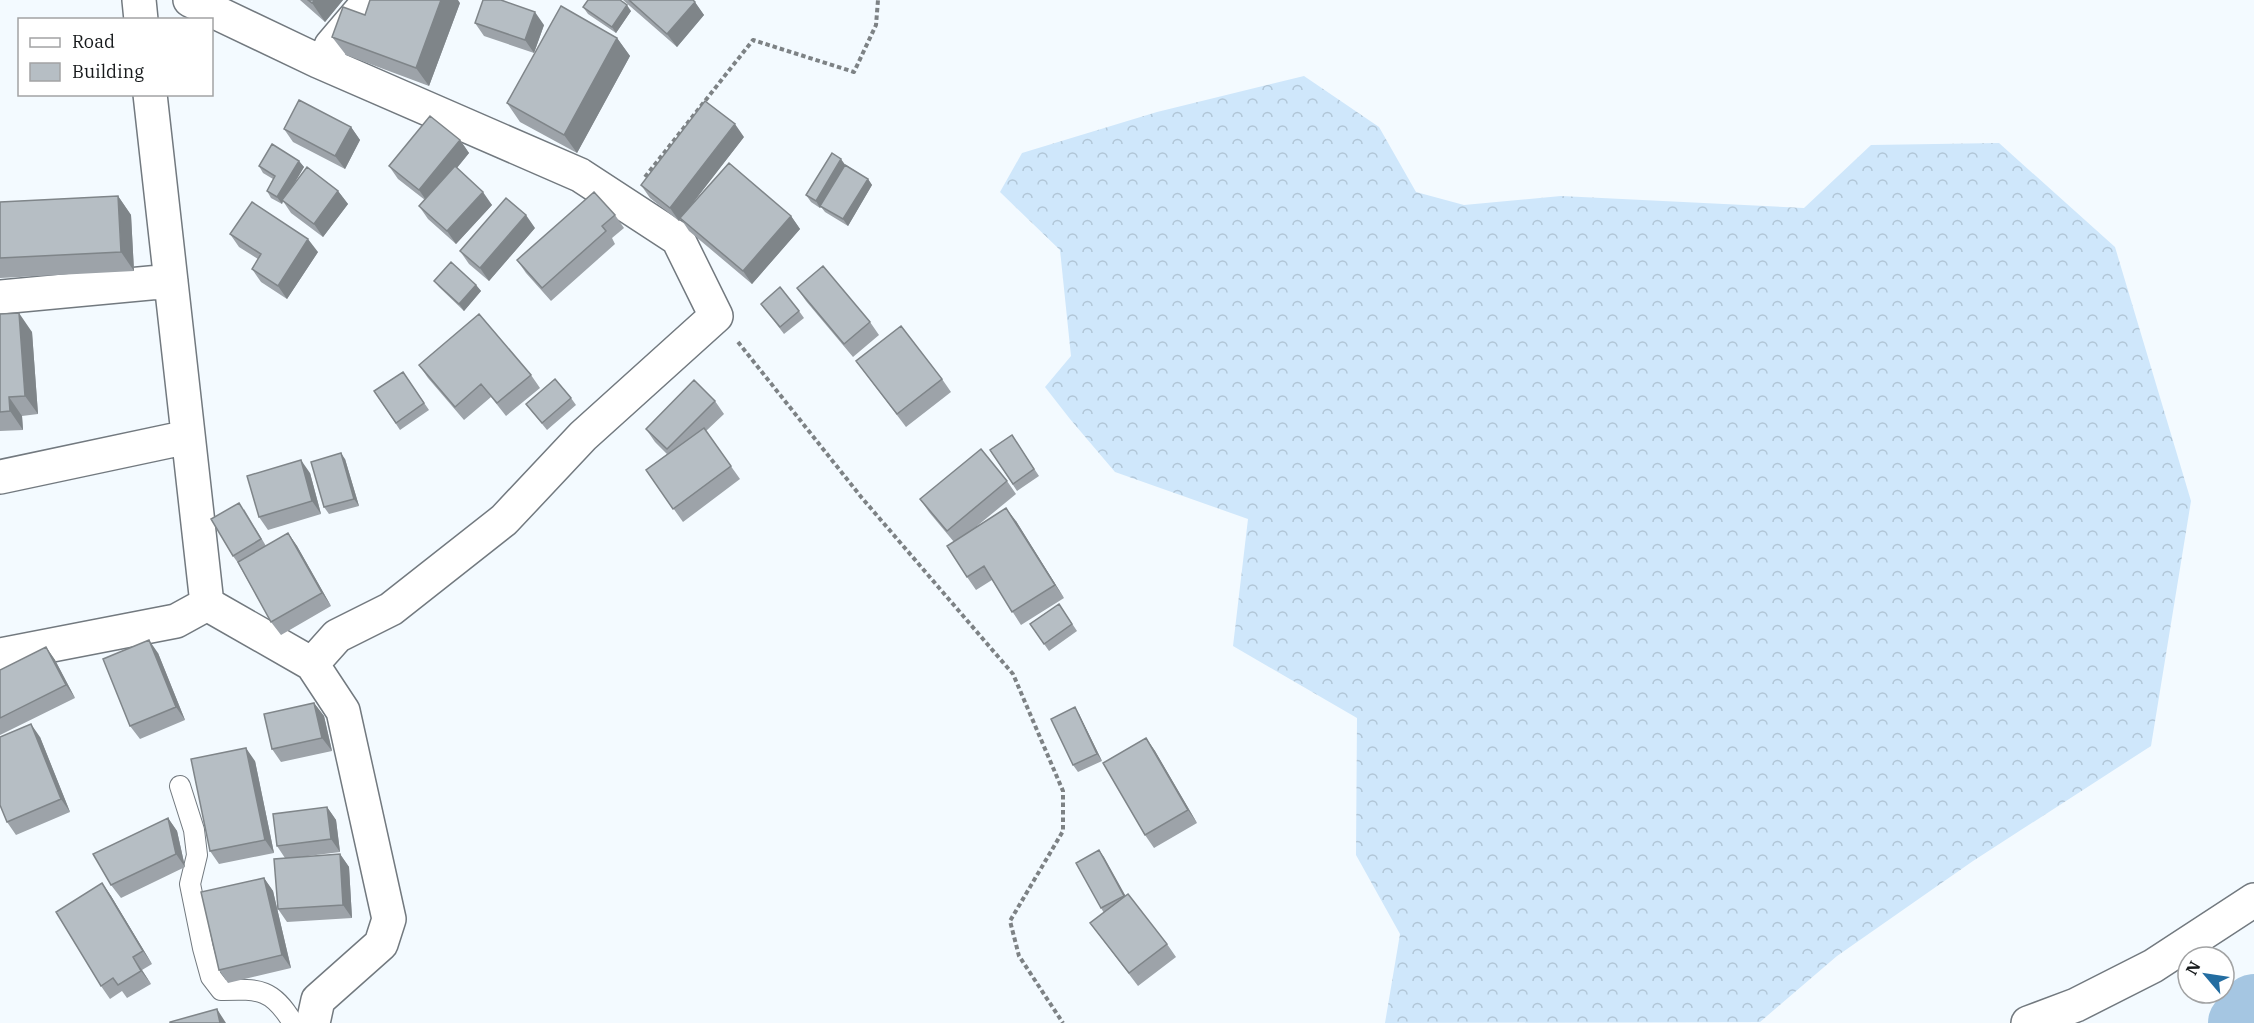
<svg xmlns="http://www.w3.org/2000/svg" width="2254" height="1023" viewBox="0 0 2254 1023" font-family="'IBM Plex Serif',serif">
  <defs>
    <pattern id="forest-crowns" width="20" height="18" patternUnits="userSpaceOnUse" patternTransform="scale(1.5)"><rect width="20" height="18" fill="#cfe7fb"/><path d="M2 6a3 3 0 1 1 6 0M12 15a3 3 0 1 1 6 0" fill="none" stroke="#b1c6d7"/></pattern>
  </defs>
  <rect width="100%" height="100%" fill="#f3faff"/>
  <!-- forest -->
  <path fill="url(#forest-crowns)" d="M1304 76 1379 127 1416 192 1464 205 1561 196 1804 208 1871 145 1999 143 2115 247 2191 501 2151 746 1973 861 1837 956 1760 1022 1385 1023 1400 934 1356 855 1357 718 1233 646 1248 519 1115 472 1070 419 1045 387 1071 356 1060 250 1000 192 1022 153 1157 112Z"/>
  <g fill="none" stroke-linecap="round" stroke-linejoin="round">
    <!-- river -->
    <path stroke="#a5c6e2" stroke-width="66" d="M2241 1023 2254 1007"/>
    <defs>
      <path id="service" d="M180 786 194 830 197 855 190 884 203 948 211 977 221 990C259 989 272 988 293 1023"/>
      <path id="minor" d="M139 0 141 20
        M190 0 318 61 580 175 678 239 716 316 583 436 504 520 391 609 337 636 312 664
        M331 46 370 0
        M150 94 207 604
        M0 297 171 281
        M0 477 188 437
        M207 604 312 664 343 711 389 919 381 944 318 1000 313 1023
        M0 655 176 621 207 604"/>
      <path id="tertiary" d="M2028 1023 2076 1005 2153 966 2254 900"/>
    </defs>
    <!-- service casing -->
    <use href="#service" stroke="#72797f" stroke-width="22"/>
    <!-- minor casing -->
    <use href="#minor" stroke="#72797f" stroke-width="36"/>
    <!-- tertiary casing -->
    <use href="#tertiary" stroke="#72797f" stroke-width="36"/>
    <!-- path -->
    <path stroke="#7d8285" stroke-width="4" stroke-dasharray="4.5 3" stroke-linecap="butt" d="M645 177 753 40 854 72 876 25 878 0
      M738 342 862 498 1013 674 1063 791V831L1010 921 1019 956 1063 1023"/>
    <!-- service -->
    <use href="#service" stroke="#fff" stroke-width="20"/>
    <!-- minor -->
    <use href="#minor" stroke="#fff" stroke-width="33"/>
    <!-- tertiary -->
    <use href="#tertiary" stroke="#fff" stroke-width="33"/>
  </g>
  <!-- wall -->
  <path fill="#9da3a9" d="M300 0H343L325 22Z
    M623 0H693L704 15 677 47Z
    M460 3 429 86 346 55 332 37 365 15Z
    M583 7 631 11 616 33 588 14Z
    M475 23 544 25 534 53 484 36Z
    M617 38 630 56 577 153 520 122 507 103Z
    M351 127 360 140 345 169 293 142 284 129Z
    M744 137 686 211 791 216 800 229 752 284 689 231 681 219 679 221 650 198 641 185Z
    M460 140 469 153 457 168 492 205 456 244 428 219 419 206 425 200 398 179 389 166Z
    M299 161 304 167 293 185 338 191 348 204 323 237 291 213 283 201 282 204 271 198 267 191 273 179 263 173 259 166Z
    M846 165 868 179 872 185 848 226 825 212 821 207 820 208 811 202 806 195Z
    M118 196 131 215 134 271 0 278V202Z
    M615 215 624 228 612 238 615 244 551 301 526 273 517 260Z
    M535 228 489 281 469 264 460 251Z
    M230 234 318 252 287 299 261 282 252 269 258 259 239 247Z
    M434 281 476 285 481 291 464 311 439 287Z
    M797 288 870 322 879 335 853 357 806 301Z
    M761 304 799 311 804 318 784 334Z
    M0 314 32 332 38 414 22 416 23 430 0 431Z
    M856 361 942 379 951 392 906 427Z
    M419 365 531 375 540 388 506 416 491 397 464 420 428 378Z
    M403 372 429 410 400 430 374 391Z
    M571 398 576 405 547 430 526 404Z
    M715 401 724 414 706 431 740 479 683 522 646 470 667 454 655 442 646 429Z
    M1012 435 1039 476 1017 491 990 450Z
    M345 459 359 506 329 514 324 507Z
    M310 473 321 514 268 530 259 517Z
    M1007 481 1016 494 977 526 1016 521 1064 598 1021 625 992 580 976 590 967 577 954 542 929 512 920 499Z
    M244 509 266 546 288 533 297 546 331 606 281 635 271 622 238 563 233 556Z
    M1059 604 1077 631 1049 651 1030 624Z
    M46 647 55 660 75 698 0 735V670Z
    M158 653 185 720 140 739 130 726Z
    M314 703 324 716 332 751 281 762 272 749Z
    M1079 714 1102 761 1078 772 1073 765Z
    M40 737 70 812 16 835 7 822Z
    M1146 738 1155 751 1197 823 1154 848 1145 835Z
    M255 761 274 853 219 864 210 851Z
    M327 807 336 820 340 852 300 857 340 854 349 867 352 918 287 922 278 909 285 858 277 846Z
    M168 818 177 831 185 867 121 898 111 885Z
    M1099 850 1125 896 1167 944 1176 957 1138 986 1090 923 1104 913 1101 908Z
    M264 878 273 891 291 968 228 983 219 970Z
    M102 883 111 896 152 964 142 970 151 984 127 998 122 991 110 999 101 986Z"/>
  <!-- shaded-wall -->
  <path fill="#7f8589" d="M315 0H343L325 22 312 3Z
    M441 0H458L460 3 429 86 416 68Z
    M695 2 704 15 677 47 667 34Z
    M627 5 631 11 616 33 612 27Z
    M535 12 544 25 534 53 525 40Z
    M617 38 630 56 577 153 564 135Z
    M735 124 744 137 679 221 670 208Z
    M351 127 360 140 345 169 335 156Z
    M460 140 469 153 428 203 419 190Z
    M841 159 846 166 820 208 816 201Z
    M299 161 304 167 284 201 282 200 283 201 282 204 277 197Z
    M868 179 872 185 848 226 843 219Z
    M338 191 348 204 323 237 314 224Z
    M483 192 492 205 456 244 447 231Z
    M118 196 131 215 134 271 121 252Z
    M526 215 535 228 489 281 480 268Z
    M791 216 800 229 752 284 743 271Z
    M308 239 318 252 287 299 278 286Z
    M476 285 481 291 464 311 459 304Z
    M19 313 32 332 38 414 25 396Z
    M9 397 22 416 23 430 10 411Z
    M341 453 345 459 359 506 354 499Z
    M301 460 310 473 321 514 312 501Z
    M1006 508 1016 521 1064 598 1055 585Z
    M288 533 297 546 331 606 322 593Z
    M149 640 158 653 185 720 176 707Z
    M46 647 55 660 75 698 66 685Z
    M314 703 324 716 332 751 322 738Z
    M1075 707 1079 714 1102 761 1097 754Z
    M31 724 40 737 70 812 61 799Z
    M1146 738 1155 751 1197 823 1188 810Z
    M246 748 255 761 274 853 265 840Z
    M327 807 336 820 340 852 331 839Z
    M168 818 177 831 185 867 176 854Z
    M1099 850 1104 857 1129 902 1124 896Z
    M340 854 349 867 352 918 343 905Z
    M264 878 273 891 291 968 282 955Z
    M102 883 111 896 152 964 143 951Z
    M133 957 142 970 151 984 141 971Z
    M217 1009 226 1023H220Z"/>
  <!-- building -->
  <path fill="#b6bec4" stroke="#7f8589" stroke-width="1.5" d="M308 0H315L312 3Z
    M370 0H441L416 68 332 37 343 7 365 15Z
    M483 0H501L535 12 525 40 475 23Z
    M588 0H620L627 5 612 27 583 7Z
    M629 0H693L695 2 667 34Z
    M561 6 617 38 564 135 507 103Z
    M299 100 351 127 335 156 284 129Z
    M705 101 735 124 670 208 641 185Z
    M430 116 460 140 419 190 389 166Z
    M272 144 299 161 277 197 267 191 275 176 259 166Z
    M832 153 841 159 816 201 806 195Z
    M729 163 791 216 743 271 680 218Z
    M845 165 868 179 843 219 820 206Z
    M455 166 483 192 447 231 419 206Z
    M307 167 338 191 314 224 282 200Z
    M594 192 615 215 602 226 606 231 542 288 517 260Z
    M118 196 121 252 0 258V202Z
    M506 198 526 215 480 268 460 251Z
    M252 202 308 239 278 286 252 269 261 254 230 234Z
    M451 262 476 285 459 304 434 281Z
    M823 266 870 322 844 344 797 288Z
    M780 287 799 311 780 327 761 304Z
    M19 313 25 396 9 397 10 411 0 412V314Z
    M479 314 531 375 497 403 481 384 455 407 419 365Z
    M901 326 942 379 897 414 856 361Z
    M403 372 424 403 396 423 374 391Z
    M555 379 571 398 542 423 526 404Z
    M694 380 715 401 667 449 646 429Z
    M704 428 731 466 673 509 646 470Z
    M1012 435 1034 469 1013 484 990 450Z
    M981 449 1007 481 947 531 920 499Z
    M341 453 354 499 324 507 311 462Z
    M301 460 312 501 259 517 247 476Z
    M239 503 261 539 233 556 211 519Z
    M1006 508 1055 585 1012 612 984 566 967 577 947 546Z
    M288 533 322 593 271 622 238 562Z
    M1059 604 1072 624 1044 644 1030 624Z
    M149 640 176 707 130 726 103 659Z
    M46 647 66 685 0 718V670Z
    M314 703 322 738 272 749 264 714Z
    M1075 707 1097 754 1073 765 1051 719Z
    M31 724 61 799 7 822 0 805V737Z
    M1146 738 1188 810 1145 835 1103 763Z
    M246 748 265 840 210 851 191 759Z
    M327 807 331 839 277 846 273 814Z
    M168 818 176 854 111 885 93 854Z
    M1099 850 1124 896 1101 908 1076 863Z
    M340 854 343 905 278 909 274 859Z
    M264 878 282 955 219 970 201 892Z
    M102 883 143 951 133 957 141 971 118 985 113 978 101 986 56 912Z
    M1128 894 1167 944 1129 973 1090 923Z
    M217 1009 220 1023H170V1022Z"/>
  <!-- legend -->
  <rect x="18" y="18" width="195" height="78" fill="#ffffff" stroke="#a2a3a4" stroke-width="1.5"/>
  <rect x="30" y="38" width="30" height="9" fill="#ffffff" stroke="#a2a3a4" stroke-width="1.5"/>
  <text x="72" y="48" font-size="18" fill="#16191b">Road</text>
  <rect x="30" y="63" width="30" height="18" fill="#b6bec4" stroke="#a2a3a4" stroke-width="1.5"/>
  <text x="72" y="78" font-size="18" fill="#16191b">Building</text>
  <!-- north arrow -->
  <g transform="translate(2206 975) rotate(299)"><circle r="28" fill="#ffffff" stroke="#a2a3a4" stroke-width="1.5"/>
  <path d="M0-4.5L10 22L0 15L-10 22Z" fill="#236da1"/>
  <text y="-9" font-size="16" font-weight="bold" text-anchor="middle" fill="#16191b">N</text>
  </g>
</svg>
